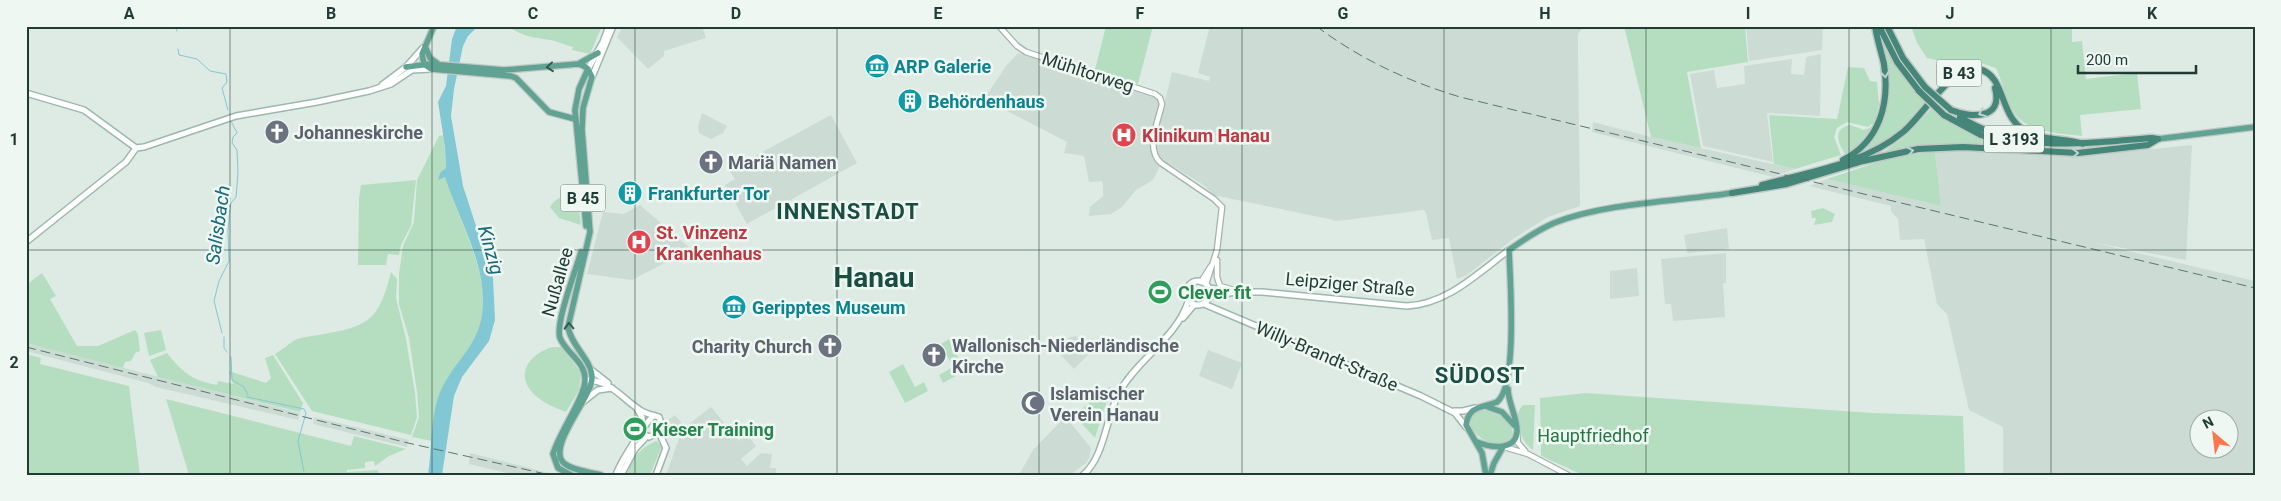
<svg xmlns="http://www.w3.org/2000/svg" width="2281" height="501" viewBox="0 0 2281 501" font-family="Roboto,sans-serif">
  <rect width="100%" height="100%" fill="#deebe5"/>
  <!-- built -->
  <path fill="#ccdbd4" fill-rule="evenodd" d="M623 26H702L706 38 664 51V56L648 69 617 37Z
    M1210 26H1584L1578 34V52L1580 206 1548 217 1513 239 1467 275 1457 279 1449 238 1432 240 1426 213 1424 210 1338 221 1213 195 1205 186 1163 160 1153 180 1136 190 1122 207 1111 214 1089 216 1090 207 1103 196V185L1102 181 1089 182 1084 156 1064 153 1067 142 984 99 1006 66 1018 53 1165 101 1172 72 1209 81 1210 77 1198 73Z
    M1746 26H1823L1822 50 1749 61Z
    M1821 54 1820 116 1767 113 1773 162 1703 146 1690 74 1714 70 1717 88 1745 84 1744 66 1792 59 1791 74 1804 75 1806 57Z
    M702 113 727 126 723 133 711 139 699 133 698 126Z
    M831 115 857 163 747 224 725 185 735 179 729 170Z
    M1593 122 1651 137 1795 169 1773 177 1592 132Z
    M2192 145 2186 260 2091 242 2255 281V475H2003V427L1969 410 1947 314 1937 304 1924 239 1900 240 1898 219 1891 211V206L1809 186 1827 179 1941 206 1935 151 1977 150 2072 157ZM2198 418H2228V448H2198Z
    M640 205 691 249 632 280 587 274 603 212 624 214Z
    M1727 228 1729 249 1687 253 1684 235Z
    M1726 253V283H1723L1725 317 1673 321 1671 304H1665L1661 259Z
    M1637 268 1639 296 1610 299V271Z
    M1076 336 1090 353 1074 369 1058 352 1070 341 1068 339 1071 337Z
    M26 343 300 413 298 420 156 387 148 383 26 351Z
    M1208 350 1242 363 1232 389 1199 376Z
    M711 407 739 441 747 434 756 446 741 459 747 466 761 453 772 454 770 468H776V475H666L680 436 668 420 675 415 685 427Z
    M314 417 409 440 407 447 313 424Z
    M1062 420 1069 421 1091 448 1089 459 1086 463 1070 475H1019L1033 450Z
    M470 453 557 475H515L469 464Z"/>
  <!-- green -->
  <path fill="#b5dec0" d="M508 26H602L590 54 572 50 573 47C565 45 557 41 550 40 532 37 523 37 508 26Z
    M1106 26H1153L1138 84 1095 70Z
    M1624 26H1745L1748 62 1687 72 1701 148 1651 137Z
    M1911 26H2072V42L2082 41 2086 79 2137 73 2141 109 2080 115 2082 136C2059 133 2024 133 2012 109 2005 95 2002 81 1996 68L1974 61 1956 65 1927 58 1917 43Z
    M1880 36 1909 85 1928 105 1907 127 1870 151 1865 148C1898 111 1890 80 1880 36Z
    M1848 67 1864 68 1870 81 1877 82 1879 104 1875 122 1868 127 1847 122 1837 128 1834 137 1841 155 1795 169 1774 164 1769 115 1837 119Z
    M1932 108 1973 135 2009 148 1961 144 1881 154 1907 135Z
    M1850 125 1864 130 1872 127 1858 146 1845 154C1838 143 1832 129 1850 125Z
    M444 135 446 168 438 179 445 176C459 224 500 287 476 338 471 349 461 358 454 369 437 390 435 415 432 441L412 437 419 417 417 392 409 338 399 304V274L403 246 414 222 417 180 439 136Z
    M1935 151 1941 206 1827 179 1887 159Z
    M416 180 411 226 401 245 399 255 388 254 386 265H358L359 198 361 185Z
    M577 193 581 225 559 218 550 207C557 196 565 196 577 193Z
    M1823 208 1835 214 1832 222 1814 225 1816 218H1812L1811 211Z
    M391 272 397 279 396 298 406 339 415 393 417 417 411 435 312 411 275 354C282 350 292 341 297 339 306 336 315 336 324 334 370 326 379 319 391 272Z
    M42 273 56 296 50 299 77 346H98L135 330 138 334 140 351 135 353 131 361 125 362 123 368 26 343V285Z
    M161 330 166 350 149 356 144 333Z
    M949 339 965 371 943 383 939 375 953 367 941 344Z
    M553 347H562L581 373 579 390 566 412C555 408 543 403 535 395 513 375 530 353 553 347Z
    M167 353C183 373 192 380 217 385L218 381 233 384 229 371 266 383 271 378 265 358 273 355 303 403 300 412 158 377 150 360Z
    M26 354 41 358 40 364 129 386 140 475 26 474Z
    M903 364 915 387 924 382 928 391 905 403 889 372Z
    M1110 387 1112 391 1104 409 1095 438 1073 414 1089 404 1088 400Z
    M1586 393 1873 413 1963 416 1965 475H1583L1541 456 1540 398Z
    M166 399 351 446 354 436 406 449 389 456 375 466 374 461 365 462V468L347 470V472L378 470 379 475H189Z
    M1523 405H1535L1533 450C1521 443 1511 416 1523 405Z
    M1488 410C1500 414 1512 420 1513 434 1503 453 1476 441 1470 424L1473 415 1479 411Z
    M656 441 662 446 650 475 627 474C632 457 642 447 656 441Z"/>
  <!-- water -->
  <path fill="#82c7d4" d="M457 26H478L468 36 463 46 454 89 451 116 463 186 493 278 495 320 489 341 462 377 454 396 442 475H428C432 449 430 420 439 395 453 359 482 347 483 304 484 259 458 218 445 177L438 180 440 173 446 168 445 147 438 102 446 86 452 39Z"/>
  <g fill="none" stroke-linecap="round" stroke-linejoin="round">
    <!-- stream -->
    <path stroke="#82c7d4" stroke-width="1" d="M175 26 177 31
      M178 49 179 55 197 59 210 71 226 74 227 82 222 88 228 110
      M222 333 214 301 219 281 229 261 228 231 230 209 231 203 236 197 238 173 237 150 232 143 233 137 237 133 231 121
      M224 337V348L227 352
      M231 357 232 380 244 387 248 395
      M247 397 304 409 306 413 298 441 304 472"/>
    <defs>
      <path id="tertiary" d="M999 26 1017 46 1026 52 1155 94 1160 98 1162 104C1158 122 1145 149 1161 163L1214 199 1222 207 1217 250 1206 284
        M1217 260V277L1220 286 1237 291
        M1201 282 1211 266
        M1517 434 1518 443 1525 451
        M1504 447 1528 454 1568 475"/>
      <path id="secondary" d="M588 69 603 42 609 26
        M592 77 613 26
        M382 85 406 67 423 48
        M26 93 84 110 136 148
        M136 148 144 147 236 116 317 102 369 91 391 84 412 70 431 69
        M26 242 126 162 136 148
        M1186 293a12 12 0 1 1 24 0a12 12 0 1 1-24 0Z
        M1208 288 1225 290
        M1210 296 1236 292H1262L1407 306C1447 304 1477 274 1509 250
        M1204 304 1421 396 1455 413 1466 427
        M1183 318 1194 305
        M590 369 608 383
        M585 380C611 380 621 398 640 410 646 414 653 415 659 417L661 424 655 434 649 437
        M584 401 598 390 612 388
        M637 409 642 417 643 427
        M1454 411H1463L1475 408
        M616 475C619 465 647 419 654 416
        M621 475 635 449 647 436
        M656 475 666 448 658 430
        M1083 475C1105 457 1106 415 1120 391 1138 359 1176 338 1188 302"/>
      <path id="primary" d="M425 46 430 58 438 64
        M580 63 598 53
        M424 64 431 69 511 76 516 78 549 112 575 119
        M424 64 422 54 434 26
        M406 67 430 64 504 70 578 64C586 65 589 70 592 77L583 108 582 130 590 232 568 327C571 346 592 360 592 378 592 398 544 449 565 464 574 471 590 472 601 475
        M2158 139 2255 127
        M586 226 575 110 579 89 588 69
        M1485 406 1502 412 1514 425
        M1477 442C1489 447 1515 452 1517 432 1518 419 1508 403 1508 389
        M571 475 558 468 553 454C559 433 585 397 585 380 586 362 566 353 560 338 555 323 576 270 581 252
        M1486 475 1482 453 1466 425C1469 405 1482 408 1497 402 1518 386 1510 278 1509 250 1523 240 1538 230 1554 223 1604 203 1678 201 1732 193
        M1490 475 1494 463 1503 447"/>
      <path id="trunk" d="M1879 26 1897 62 1919 91
        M1887 26 1903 58 1925 87
        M1951 110C1970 118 2004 120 1995 88
        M1944 115 1981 135 2016 147
        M1960 117C2018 154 2086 143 2152 138L2158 139
        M1843 160C1880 141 1890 103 1884 64 1881 51 1877 39 1875 26
        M1762 185C1809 172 1865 164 1903 132 1922 117 1954 62 1979 69 2005 76 1999 111 2021 128 2039 142 2063 137 2083 144
        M1732 193 1787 184 1863 161 1918 149 1963 147 2078 153 2148 145 2158 139"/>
    </defs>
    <!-- tertiary casing -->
    <use href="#tertiary" stroke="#a1b3ac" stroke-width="7"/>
    <!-- secondary casing -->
    <use href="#secondary" stroke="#9db7ae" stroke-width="8"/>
    <!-- primary casing -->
    <use href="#primary" stroke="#c0c8c6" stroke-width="8"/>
    <!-- trunk casing -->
    <use href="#trunk" stroke="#c0c8c6" stroke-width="9"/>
    <!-- tertiary -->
    <use href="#tertiary" stroke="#fff" stroke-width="4.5"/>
    <!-- secondary -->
    <use href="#secondary" stroke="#fff" stroke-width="5"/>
    <!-- primary -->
    <use href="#primary" stroke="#60a392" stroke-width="5.5"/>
    <!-- trunk -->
    <use href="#trunk" stroke="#448677" stroke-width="6"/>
    <!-- rail -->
    <path stroke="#59776f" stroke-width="1" stroke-dasharray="10 5" stroke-linecap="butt" d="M1316 26C1360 59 1407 81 1460 97L2255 288
      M26 347 408 443 550 475"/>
    <defs>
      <path id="trunk-bridge" d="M1925 87 1951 110
        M1919 91 1944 115"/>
    </defs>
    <!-- trunk-bridge casing -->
    <use href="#trunk-bridge" stroke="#c0c8c6" stroke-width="9" stroke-linecap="butt"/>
    <!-- trunk-bridge -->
    <use href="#trunk-bridge" stroke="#448677" stroke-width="6"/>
  </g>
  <!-- one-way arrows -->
  <defs><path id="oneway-chevron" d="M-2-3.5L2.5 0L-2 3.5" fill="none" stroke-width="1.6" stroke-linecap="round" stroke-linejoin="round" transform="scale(1.25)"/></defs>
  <g stroke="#325a50">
    <use href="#oneway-chevron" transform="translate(550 67) rotate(174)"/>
    <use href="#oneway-chevron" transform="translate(569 326) rotate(-92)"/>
  </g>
  <g stroke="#bcd5ce">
    <use href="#oneway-chevron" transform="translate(1885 74) rotate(84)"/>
    <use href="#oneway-chevron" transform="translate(1982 113) rotate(158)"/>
    <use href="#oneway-chevron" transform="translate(1910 151) rotate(-11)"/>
    <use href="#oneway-chevron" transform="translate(2075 153) rotate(-1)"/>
  </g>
  <!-- grid -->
  <path fill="none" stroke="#1f3b34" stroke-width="1" stroke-opacity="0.55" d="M230 26V475M432 26V475M635 26V475M837 26V475M1039 26V475M1242 26V475M1444 26V475M1646 26V475M1849 26V475M2051 26V475M26 250H2255"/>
  <!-- icons -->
  <defs>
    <symbol id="museum-disc" viewBox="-11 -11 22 22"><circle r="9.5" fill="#0f9aa8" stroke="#eff7f3"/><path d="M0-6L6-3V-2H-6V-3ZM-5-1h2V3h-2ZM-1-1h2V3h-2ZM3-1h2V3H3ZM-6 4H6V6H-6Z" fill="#fff"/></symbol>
    <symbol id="building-disc" viewBox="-11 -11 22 22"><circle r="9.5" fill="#0f9aa8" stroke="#eff7f3"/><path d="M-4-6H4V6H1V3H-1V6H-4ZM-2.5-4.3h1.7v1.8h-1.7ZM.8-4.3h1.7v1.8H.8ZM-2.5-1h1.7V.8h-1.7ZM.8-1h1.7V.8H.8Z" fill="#fff"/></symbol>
    <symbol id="church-disc" viewBox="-11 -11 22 22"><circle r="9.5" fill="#6b7280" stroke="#eff7f3"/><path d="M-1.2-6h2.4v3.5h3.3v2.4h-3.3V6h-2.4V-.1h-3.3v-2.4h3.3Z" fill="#fff"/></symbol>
    <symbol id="hospital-disc" viewBox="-11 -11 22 22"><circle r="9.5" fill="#e0444e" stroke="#eff7f3"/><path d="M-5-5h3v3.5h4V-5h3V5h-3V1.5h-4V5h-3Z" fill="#fff"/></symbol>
    <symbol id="stadium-disc" viewBox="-11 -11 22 22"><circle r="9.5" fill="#2e9e5b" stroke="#eff7f3"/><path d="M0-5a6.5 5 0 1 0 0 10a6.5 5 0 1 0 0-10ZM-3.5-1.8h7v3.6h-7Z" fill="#fff"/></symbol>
    <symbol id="mosque-disc" viewBox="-11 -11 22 22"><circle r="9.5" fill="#6b7280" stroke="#eff7f3"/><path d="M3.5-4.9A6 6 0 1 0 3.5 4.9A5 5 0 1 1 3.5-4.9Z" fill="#fff"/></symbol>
  </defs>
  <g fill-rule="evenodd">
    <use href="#museum-disc" x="863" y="52" width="28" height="28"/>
    <use href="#building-disc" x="896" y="87" width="28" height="28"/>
    <use href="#church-disc" x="263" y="118" width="28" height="28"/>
    <use href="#hospital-disc" x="1110" y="121" width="28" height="28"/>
    <use href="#church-disc" x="697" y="148" width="28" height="28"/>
    <use href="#building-disc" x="616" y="179" width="28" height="28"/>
    <use href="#hospital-disc" x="625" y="228" width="28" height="28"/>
    <use href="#stadium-disc" x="1146" y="278" width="28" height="28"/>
    <use href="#museum-disc" x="720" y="293" width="28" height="28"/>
    <use href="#church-disc" x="816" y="332" width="28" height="28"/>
    <use href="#church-disc" x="920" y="341" width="28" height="28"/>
    <use href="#mosque-disc" x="1019" y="389" width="28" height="28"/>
    <use href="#stadium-disc" x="621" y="415" width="28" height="28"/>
  </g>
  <g text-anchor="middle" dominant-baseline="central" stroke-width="5" stroke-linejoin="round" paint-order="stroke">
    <!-- shield labels -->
    <g fill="#eff7f3" stroke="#5d736d" stroke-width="1">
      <rect x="1936.5" y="59.5" width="45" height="27" rx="4"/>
      <rect x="1984" y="125.5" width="60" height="27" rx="4"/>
      <rect x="560.5" y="184.5" width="45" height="27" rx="4"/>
    </g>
    <g font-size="16" font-weight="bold" fill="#1f3b34">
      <text x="1959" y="73">B 43</text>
      <text x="2014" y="139">L 3193</text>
      <text x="583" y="198">B 45</text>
    </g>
    <!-- culture labels -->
    <g font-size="18" font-weight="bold" fill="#0d838f" stroke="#eff7f3" text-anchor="start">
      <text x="894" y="66">ARP Galerie</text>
      <text x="928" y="101">Behördenhaus</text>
      <text x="648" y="193">Frankfurter Tor</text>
      <text x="752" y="307">Geripptes Museum</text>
    </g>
    <!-- street labels -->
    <g font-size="18" fill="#1f3b34" stroke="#eff7f3">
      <text transform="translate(1088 72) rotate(18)">Mühltorweg</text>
      <text transform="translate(557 282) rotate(-74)">Nußallee</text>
      <text transform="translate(1350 284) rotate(5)">Leipziger Straße</text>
      <text transform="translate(1327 356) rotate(23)">Willy-Brandt-Straße</text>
    </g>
    <!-- worship labels -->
    <g font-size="18" font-weight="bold" fill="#5b616d" stroke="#eff7f3" text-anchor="start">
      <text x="294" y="132">Johanneskirche</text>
      <text x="728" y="162">Mariä Namen</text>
      <text x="952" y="345">Wallonisch-Niederländische<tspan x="952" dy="21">Kirche</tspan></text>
      <text x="812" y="346" text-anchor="end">Charity Church</text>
      <text x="1050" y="393">Islamischer<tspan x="1050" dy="21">Verein Hanau</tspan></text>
    </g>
    <!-- health labels -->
    <g font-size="18" font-weight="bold" fill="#be3a42" stroke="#eff7f3" text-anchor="start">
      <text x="1142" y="135">Klinikum Hanau</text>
      <text x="656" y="232">St. Vinzenz<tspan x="656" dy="21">Krankenhaus</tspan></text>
    </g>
    <!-- leisure labels -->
    <g font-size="18" font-weight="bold" fill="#27864d" stroke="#eff7f3" text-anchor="start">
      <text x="1178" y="292">Clever fit</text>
      <text x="652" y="429">Kieser Training</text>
    </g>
    <!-- park labels -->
    <g font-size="18" fill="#277445" stroke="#eff7f3">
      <text x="1593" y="435">Hauptfriedhof</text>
    </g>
    <!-- water labels -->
    <g font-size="19" font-style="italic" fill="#16697a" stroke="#eff7f3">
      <text transform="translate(218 225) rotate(-82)">Salisbach</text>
      <text transform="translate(491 250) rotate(74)">Kinzig</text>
    </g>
    <!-- district labels -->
    <g font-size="22" font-weight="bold" letter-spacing="1" fill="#1a4e42" stroke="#eff7f3">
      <text x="848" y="211">INNENSTADT</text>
      <text x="1480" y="375">SÜDOST</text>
    </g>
    <!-- town labels -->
    <g font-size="28" font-weight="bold" fill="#1a4e42" stroke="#eff7f3">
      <text x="874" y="277">Hanau</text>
    </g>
  </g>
  <!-- border -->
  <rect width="2281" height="501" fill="none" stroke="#eff7f3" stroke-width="55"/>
  <!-- north arrow -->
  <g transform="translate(2214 434) rotate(332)"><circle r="24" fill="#eff7f3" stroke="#9caca7"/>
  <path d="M0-4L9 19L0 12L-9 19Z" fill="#fa784d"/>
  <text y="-8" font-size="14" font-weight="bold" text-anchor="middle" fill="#1f3b34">N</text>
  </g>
  <!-- scale -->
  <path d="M2078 65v8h118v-8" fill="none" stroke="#1f3b34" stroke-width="2.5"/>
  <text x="2086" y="65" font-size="15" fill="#1f3b34" stroke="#eff7f3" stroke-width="4" paint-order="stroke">200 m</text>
  <rect x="28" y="28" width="2226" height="446" fill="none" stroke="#1f3b34" stroke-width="2"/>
  <g font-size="16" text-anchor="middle" font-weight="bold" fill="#1f3b34">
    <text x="129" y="19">A</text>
    <text x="331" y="19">B</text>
    <text x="533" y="19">C</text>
    <text x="736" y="19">D</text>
    <text x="938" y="19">E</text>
    <text x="1140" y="19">F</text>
    <text x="1343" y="19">G</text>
    <text x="1545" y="19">H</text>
    <text x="1748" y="19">I</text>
    <text x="1950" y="19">J</text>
    <text x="2152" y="19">K</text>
    <text x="14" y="145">1</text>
    <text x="14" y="368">2</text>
  </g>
</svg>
